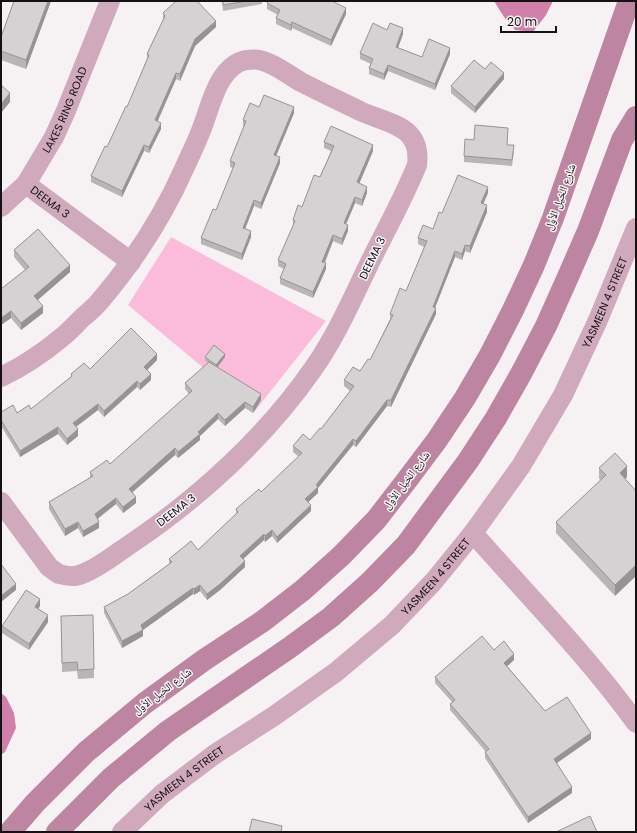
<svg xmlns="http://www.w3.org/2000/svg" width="637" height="833" viewBox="0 0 637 833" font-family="Poppins,'Noto Naskh Arabic',sans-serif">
  <rect width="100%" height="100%" fill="#f6f2f4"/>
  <!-- green -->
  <path fill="#fbbcdc" d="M171 237 326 321 255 411 128 305Z"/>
  <!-- water -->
  <path fill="#d17fab" d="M494 1H553L546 15 533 32 515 30 504 17Z
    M1 693 6 697 14 713 16 728 5 752 1 755Z"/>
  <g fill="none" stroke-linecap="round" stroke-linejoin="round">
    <!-- minor -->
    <g stroke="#d0a9bc" stroke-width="20">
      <path id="s1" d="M26 184 131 262"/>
      <path id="s2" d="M1 207 26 184 54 137 65 113 110 1"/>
      <path d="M1 377C22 367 43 353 61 338 69 332 75 325 82 318 88 313 95 307 100 301 134 261 163 216 184 169 190 155 197 142 202 128 211 105 218 66 246 60 250 60 255 59 259 60 274 63 287 74 301 82 320 92 340 101 360 111 388 124 422 125 417 165 404 197 387 228 371 260 353 297 337 335 313 369 265 438 198 499 129 545 116 554 97 569 82 574 76 577 66 576 59 574 55 572 52 569 49 567L1 502"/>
      <path d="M473 533C528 596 587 655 636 723"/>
      <path id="s3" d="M122 832 162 794 215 754 274 716 336 672 392 625 434 581 473 533 521 466 563 395 598 320 636 228"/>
    </g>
    <!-- secondary -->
    <path stroke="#bd85a1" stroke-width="22" d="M10 832 35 803 86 752 145 703 204 660 263 621 303 590 341 556 376 520 407 480 437 440 465 398 490 355 513 310 534 265 553 218 629 1
      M57 832 111 778 168 731 289 648 331 617 370 582 406 545 468 461 496 418 522 372 546 326 567 279 588 231 622 140 636 117"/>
  </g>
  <!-- wall -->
  <path fill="#b7b5b5" d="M14 1H51L26 69 1 60V37Z
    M222 1H262V4L223 11Z
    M267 3 346 14 331 46 292 28 291 31 276 24V18L278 15 267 9Z
    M163 13 216 27 195 46 180 81 176 79 158 121 161 129 149 153 144 151 122 197 91 182V176L107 147 127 107 147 59V54L163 20Z
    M387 30 403 34 398 48 422 57 450 54 435 90 388 71 384 80 369 74V68L371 64 360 59V53Z
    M485 69 504 79 475 113 451 93V86Z
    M259 107 294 113 276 156 280 163 261 209 254 206 245 229 251 237 242 260 201 244V238L216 210 233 168 230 167V161L244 126H243V120Z
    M508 134 507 145 514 152 512 166 464 162V156L474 140Z
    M324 142 373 151 359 183 367 193 362 206 355 203 346 224 348 231 342 245 333 241 325 263 326 269 313 298 280 284V278L284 269 278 266V260L293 226V220L302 207 320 177 331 151 324 148Z
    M488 193 483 204 487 212 470 253 465 251 462 260 455 257 435 307 436 314 391 407 387 406 356 447 353 445 318 488V493L308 502 311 511 277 543 272 536 265 542 264 540 243 559 245 567 220 590 207 600 200 591 194 595 193 594 143 630V636L122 648 104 613V607L128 594 169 564V559L198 550 236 514V509L261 492 299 457 293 452V446L310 440 321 429 350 391 344 386V380L360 371 370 360 390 319V314L406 291 424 247 418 244V238L433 229 442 213Z
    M14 250 70 272 38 300 43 313 21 330 11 318 1 325V289L25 270 14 257Z
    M205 357H225L217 367 261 400 253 413 245 408 225 426 218 419 200 436V440L178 458 175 455 132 493 136 503 123 513 116 504 98 519 99 528 83 537 78 528 65 536 49 509V502L90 478V472L110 464 189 394 185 389V383L208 363 205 360Z
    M157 360 147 370 151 380 140 390 137 387 104 417 98 410 76 427 78 436 67 445 58 434 20 457 1 426V412L17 413 31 409 71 377V374L90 369Z
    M599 468 627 477 625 479 615 596 556 533V522L601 480 599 479Z
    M40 606 38 609 48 622 29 650 2 633V626Z
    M61 616 94 669V678L78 679 77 671 62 672Z
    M494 650 514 660 507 666 545 711 591 739 557 763 572 793 528 823 485 758V752H486L450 710V704L452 702 435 683V677Z"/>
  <!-- shaded-wall -->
  <path fill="#959394" d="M48 1H51L26 69V60Z
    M346 8V14L331 46V40Z
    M216 21V27L195 46 180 81V74L195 39Z
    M292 22V28L291 31V25Z
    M403 28V34L396 53V47Z
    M450 48V54L435 90V84Z
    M388 65V71L384 80V74Z
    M176 73V79L155 126V120Z
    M504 73V79L475 113V107Z
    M10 93V102L1 113V104Z
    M294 107V113L274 161V155Z
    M161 123V129L149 153V147Z
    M144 145V151L122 197V191Z
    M373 145V151L357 189V182Z
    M280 157V163L261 209V203Z
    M367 187V193L362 206V200Z
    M488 187V193L481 209V203Z
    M355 197V203L344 229V223Z
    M254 200V206L243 234V228Z
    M487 205V212L470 253V246Z
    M348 225V231L342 245V239Z
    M251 231V237L242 260V254Z
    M333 235V241L322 268V262Z
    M465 245V251L462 260V254Z
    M455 251V257L433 313V307Z
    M326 263V269L313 298V292Z
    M70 265V272L34 303V296Z
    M43 306V313L21 330V323Z
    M436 308V314L391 407V400Z
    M11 311V318L1 325V318Z
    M157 354V360L144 373V367Z
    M225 354V357L216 369V365Z
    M151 374V380L140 390V384Z
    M137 381V387L104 417V411Z
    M261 394V400L253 413V407Z
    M387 400V406L356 447V441Z
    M245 402V408L225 426V420Z
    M98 404V410L73 429V423Z
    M218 413V419L200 436V440L178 458V452L198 432Z
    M58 427V434L20 457V451Z
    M78 429V436L67 445V439Z
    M353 439V445L318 488V493L305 505V499L316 485Z
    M175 448V455L129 495V489Z
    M627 466V477L620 484V473Z
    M136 497V503L123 513V507Z
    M116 498V504L95 520V514Z
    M311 505V511L277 543V537Z
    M78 522V528L65 536V529Z
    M99 522V528L83 537V531Z
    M272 530V536L265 542V536Z
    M264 534V540L240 562V556Z
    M245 561V567L220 590 207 600V594Z
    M636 565V576L615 596V585Z
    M16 584V590L1 602V596Z
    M200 585V591L194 595V589Z
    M193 588V594L143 630V636L122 648V641L141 625Z
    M40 599V606L35 613V607Z
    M48 615V622L29 650V644Z
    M514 654V660L504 669V663Z
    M591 733V739L554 765V759Z
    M572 787V793L528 823V817Z"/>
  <!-- building -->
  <path fill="#d5d2d3" stroke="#959394" d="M14 1H48L26 60 1 51V37Z
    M176 1H197L216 21 195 39 180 74 176 73 155 120 161 123 149 147 144 145 122 191 91 176 105 146 107 147 126 106 127 107 149 55 147 54 165 16 163 13Z
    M223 1H247L223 5Z
    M268 1H332L346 8 331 40 292 22 291 25 276 18 280 10 267 3Z
    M373 23 387 30 390 23 403 28 396 47 422 57 429 39 450 48 435 84 388 65 384 74 369 68 373 59 360 53Z
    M474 60 485 69 491 62 504 73 475 107 451 86Z
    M1 85 10 93 1 104Z
    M264 95 294 107 274 155 280 157 261 203 254 200 243 228 251 231 242 254 201 238 213 209 216 210 235 163 230 161 246 121 243 120 250 103 259 107Z
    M475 125 508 128 507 145H514L512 160 464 156 465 139 474 140Z
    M331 126 373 145 357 182 367 187 362 200 355 197 344 223 348 225 342 239 333 235 322 262 326 263 313 292 280 278 286 264 278 260 295 221 293 220 298 205 302 207 314 175 320 177 334 146 324 142Z
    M458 175 488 187 481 203 487 205 470 246 465 245 462 254 455 251 433 307 436 308 391 400H387L356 441 353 439 316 485 318 487 305 499 311 505 277 537 272 530 265 536 264 534 240 556 245 561 220 584 207 594 200 585 194 589 193 588 141 625 143 630 122 641 104 607 128 594 172 562 169 559 191 541 198 550 238 512 236 509 259 489 261 492 302 453 293 446 303 434 310 440 320 428 321 429 354 386 344 380 353 367 360 371 368 359 370 360 393 315 390 314 400 288 406 291 427 241 418 238 423 225 433 229 439 212 442 213Z
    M38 229 70 265 34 296 43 306 21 323 11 311 1 318V289L29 267 14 250Z
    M131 328 157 354 144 367 151 374 140 384 137 381 104 411 98 404 73 423 78 429 67 439 58 427 20 451 1 420V412L13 405 17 413 29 405 31 409 72 376 71 374 84 363 90 369Z
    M214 345 225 354 216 365 205 357Z
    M209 362 261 394 253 407 245 402 225 420 218 413 198 432 200 434 178 452 175 448 129 489 136 497 123 507 116 498 95 514 99 522 83 531 78 522 65 529 49 502 93 476 90 472 107 460 110 464 192 391 185 383Z
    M615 453 627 466 620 473 636 491V565L615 585 556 522 606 475 599 468Z
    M1 564 16 584 1 596Z
    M26 590 40 599 35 607 48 615 29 644 2 626Z
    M93 615 94 669 78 670 77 662 62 663 61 616Z
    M482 636 494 650 504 641 514 654 504 663 545 711 567 697 591 733 554 759 572 787 528 817 485 752 489 749 450 704 455 700 435 677Z
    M590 816 597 832H556Z
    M252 819 282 826 281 832H249Z"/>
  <g text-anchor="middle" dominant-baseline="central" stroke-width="3" stroke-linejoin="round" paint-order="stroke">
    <!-- street labels -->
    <g font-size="11" fill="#141213" stroke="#f6f2f4">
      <text stroke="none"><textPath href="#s2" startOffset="118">LAKES RING ROAD</textPath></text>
      <text transform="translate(560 197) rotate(-70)">شارع الخيل الأول</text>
      <text stroke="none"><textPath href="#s1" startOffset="30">DEEMA 3</textPath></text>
      <text transform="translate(372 258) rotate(-64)">DEEMA 3</text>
      <text stroke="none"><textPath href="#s3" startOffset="730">YASMEEN 4 STREET</textPath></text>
      <text transform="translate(406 480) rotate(-53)">شارع الخيل الأول</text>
      <text transform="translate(176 510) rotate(-38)">DEEMA 3</text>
      <text stroke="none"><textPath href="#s3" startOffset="406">YASMEEN 4 STREET</textPath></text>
      <text transform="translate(162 691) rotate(-37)">شارع الخيل الأول</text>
      <text stroke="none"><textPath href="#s3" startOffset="82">YASMEEN 4 STREET</textPath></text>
    </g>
  </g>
  <!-- border -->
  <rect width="637" height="833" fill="none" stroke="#141213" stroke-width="4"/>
  <!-- scale -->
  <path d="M501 26v6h55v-6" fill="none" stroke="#141213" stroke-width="2"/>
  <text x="507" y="26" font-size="12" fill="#141213" stroke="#f6f2f4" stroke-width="3" paint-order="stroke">20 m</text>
</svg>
